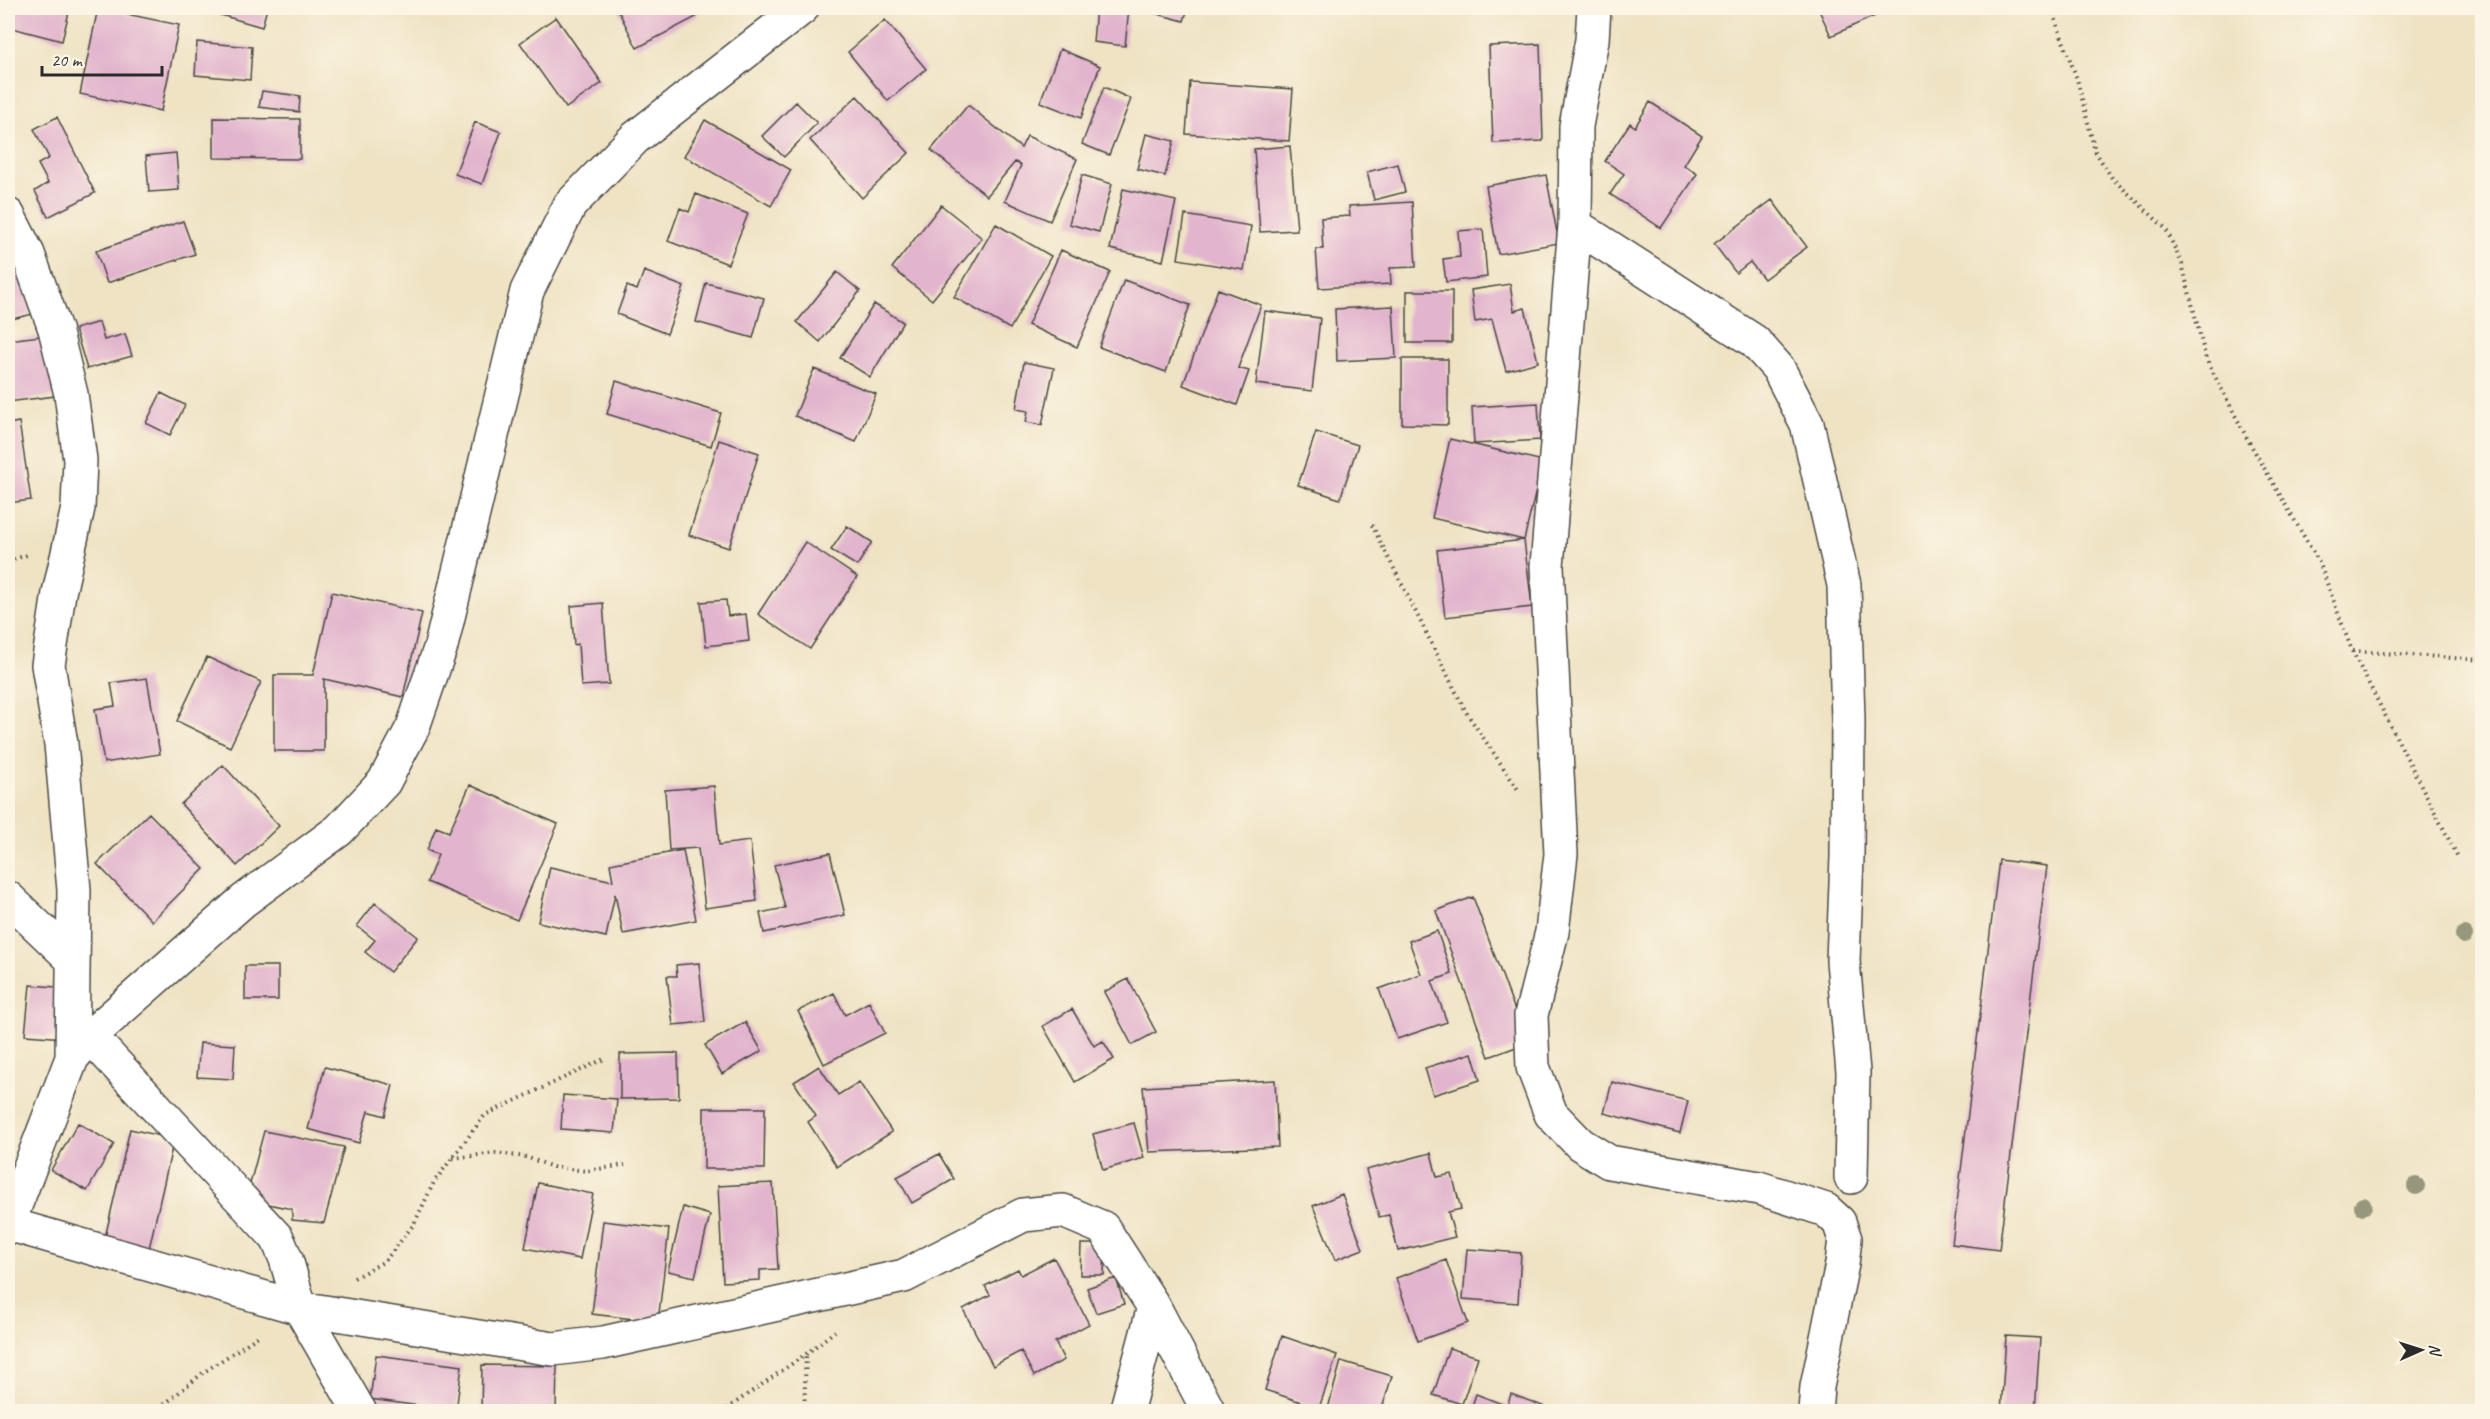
<svg xmlns="http://www.w3.org/2000/svg" width="2490" height="1419" viewBox="0 0 2490 1419" font-family="Caveat,sans-serif">
  <rect width="100%" height="100%" fill="#fcf5e5"/>
  <filter id="ink" filterUnits="userSpaceOnUse"><feTurbulence type="fractalNoise" baseFrequency=".0167" numOctaves="2"/><feDisplacementMap in="SourceGraphic" scale="12" xChannelSelector="R" yChannelSelector="G"/><feConvolveMatrix kernelMatrix="1 2 1 2 8 2 1 2 1" color-interpolation-filters="sRGB"/></filter>
  <filter id="wash" filterUnits="userSpaceOnUse"><feTurbulence type="fractalNoise" baseFrequency=".008" numOctaves="4" result="noise"/><feDisplacementMap in="SourceGraphic" scale="24" xChannelSelector="R" yChannelSelector="G"/><feGaussianBlur stdDeviation="1.35" result="paint"/><feColorMatrix in="noise" values="0 0 0 0 0 0 0 0 0 0 0 0 0 0 0 0 0 1.4 0 .05"/><feComposite in="paint" operator="in"/></filter>
  <g filter="url(#wash)">
    <rect width="100%" height="100%" fill="#efe3c4"/>
    <g id="blocks">
      <!-- building -->
      <path fill="#e2b4cd" d="M8 8H70L62 41 8 27Z
        M98 8 179 25 161 111 80 94Z
        M197 8H267L262 27Z
        M617 8H694L698 16 637 48Z
        M1096 8H1129L1125 46 1093 42Z
        M1135 8H1188L1184 21Z
        M1818 8H1892L1831 36Z
        M556 17 602 83 566 108 520 43Z
        M885 20 926 69 888 101 848 52Z
        M197 42 252 47 250 80 195 75Z
        M1540 44 1543 141 1493 143 1489 46Z
        M1060 49 1100 66 1081 118 1040 102Z
        M1190 82 1293 89 1289 141 1186 134Z
        M1104 87 1131 99 1109 155 1082 144Z
        M262 91 300 96 299 112 259 107Z
        M857 96 909 153 862 198 810 140Z
        M796 102 817 123 784 157 762 136Z
        M1650 102 1702 136 1684 165 1697 174 1661 228 1610 194 1624 174 1605 161 1630 123 1635 127Z
        M968 105 1021 148 1027 136 1077 159 1050 221 1005 201 1021 165 1015 162 987 196 931 150Z
        M57 117 95 193 48 217 35 191 48 183 38 164 49 158 34 129Z
        M214 118 300 119V159L214 158Z
        M705 120 791 170 771 206 684 156Z
        M475 122 501 132 482 184 455 174Z
        M1146 134 1174 141 1165 176 1137 169Z
        M1290 146 1297 230 1260 232 1254 149Z
        M176 153 179 190 149 192 146 156Z
        M1398 164 1405 192 1374 200 1367 172Z
        M1082 175 1112 184 1099 232 1069 224Z
        M1546 175 1559 243 1498 254 1486 186Z
        M1123 189 1176 201 1163 261 1110 249Z
        M696 194 748 214 728 264 668 241 680 208 689 212Z
        M1772 200 1807 247 1764 279 1750 262 1736 273 1714 244Z
        M1412 202 1416 267 1390 268 1391 284 1319 288 1316 249H1323L1321 218 1350 216 1349 206Z
        M941 205 982 238 932 300 892 268Z
        M1185 215 1251 226 1244 270 1178 259Z
        M183 221 195 254 107 283 96 251Z
        M996 224 1051 256 1010 329 954 297Z
        M1483 229 1487 277 1446 282 1443 259 1460 257 1458 231Z
        M8 244 33 314 8 320Z
        M1061 250 1110 272 1077 347 1028 325Z
        M644 271 684 287 667 334 617 314 627 286 637 290Z
        M837 272 860 291 820 342 797 322Z
        M1124 280 1190 305 1166 372 1099 347Z
        M706 283 764 298 753 338 696 322Z
        M1510 284 1514 311 1525 308 1538 362 1506 371 1492 319 1475 322 1471 290Z
        M1218 289 1261 305 1238 368 1249 371 1237 405 1183 385Z
        M1407 291H1452V343H1407Z
        M874 304 903 322 870 377 840 358Z
        M1393 306 1396 358 1337 361 1335 309Z
        M1265 311 1320 318 1312 391 1256 384Z
        M99 322 104 340 125 334 132 356 87 369 75 329Z
        M48 335 55 396 8 402V340Z
        M1402 359H1448V425L1402 424Z
        M1024 362 1054 368 1042 425 1026 422 1028 411 1016 409Z
        M814 369 876 394 856 442 795 416Z
        M616 381 721 413 711 446 607 414Z
        M161 393 185 405 170 435 146 423Z
        M1538 403 1540 440 1474 444 1472 407Z
        M19 422 31 500 8 503V424Z
        M1316 432 1358 445 1340 499 1298 485Z
        M1450 439 1543 461 1524 540 1432 518Z
        M719 440 759 453 729 548 689 535Z
        M847 526 872 542 857 566 831 550Z
        M1524 540 1532 607 1445 617 1437 550Z
        M805 542 857 577 810 649 758 614Z
        M332 592 422 613 403 697 324 679V751H274V675H313Z
        M726 600 728 616 746 614 749 641 706 646 701 602Z
        M603 603 609 684 581 686 578 644 574 645 571 606Z
        M207 657 261 682 230 747 177 721Z
        M147 678 160 754 104 763 95 709 115 706 111 683Z
        M223 765 279 826 237 866 181 804Z
        M470 785 558 824 517 920 427 882 438 855 427 850 436 827 449 832Z
        M714 786 719 845 750 841 757 901 705 908 698 848 669 850 665 790Z
        M149 813 204 869 152 921 97 864Z
        M683 850 696 920 623 934 615 894 606 937 538 922 550 867 613 881 610 864Z
        M830 853 845 915 764 933 760 913 785 908 774 865Z
        M1999 860 2047 866 1999 1250 1952 1244Z
        M1473 897 1527 1043 1489 1057 1436 911Z
        M375 903 418 937 390 972 365 952 375 940 357 926Z
        M1437 931 1452 974 1432 981 1447 1022 1397 1039 1379 989 1421 974 1409 941Z
        M699 963 705 1022 673 1025 667 976H677L676 965Z
        M245 966H278V1000H245Z
        M1128 979 1156 1032 1132 1045 1104 992Z
        M30 985 69 988 65 1038 25 1035Z
        M834 993 845 1015 869 1002 885 1033 824 1064 798 1011Z
        M1072 1009 1094 1046 1103 1041 1114 1059 1075 1082 1043 1026Z
        M745 1022 762 1051 722 1074 705 1045Z
        M8 1032 13 1033 8 1051Z
        M200 1043 235 1045 233 1079 197 1077Z
        M678 1053 679 1098 620 1099V1054Z
        M1472 1053 1480 1080 1433 1095 1425 1068Z
        M819 1066 838 1095 859 1082 892 1132 837 1167 808 1122 816 1116 794 1082Z
        M325 1067 393 1085 385 1116 368 1111 359 1143 308 1129Z
        M1275 1080 1278 1147 1149 1152 1143 1087Z
        M1612 1082 1688 1101 1680 1133 1604 1113Z
        M563 1095 617 1099 614 1133 561 1129Z
        M704 1108H765L764 1169H704Z
        M78 1123 114 1144 87 1191 51 1170Z
        M1134 1123 1144 1158 1103 1170 1093 1134Z
        M130 1129 174 1139 148 1253 104 1242Z
        M264 1131 344 1147 324 1223 292 1220V1209L246 1199Z
        M1431 1153 1437 1177 1452 1174 1461 1209 1448 1212 1455 1237 1398 1251 1389 1215 1379 1217 1366 1170Z
        M939 1154 954 1179 912 1203 897 1177Z
        M538 1183 593 1194 580 1259 525 1248Z
        M773 1183 778 1269 760 1270V1280L723 1282 718 1186Z
        M1342 1194 1363 1249 1335 1260 1313 1206Z
        M683 1207 710 1215 695 1277 668 1271Z
        M603 1221 669 1229 658 1322 592 1314Z
        M1081 1244H1105L1104 1275H1080Z
        M1467 1249 1521 1253 1518 1303 1463 1299Z
        M1054 1258 1089 1324 1055 1342 1064 1360 1034 1376 1021 1351 993 1366 963 1309 990 1295 985 1286 1018 1269 1021 1275Z
        M1446 1260 1468 1323 1418 1341 1396 1278Z
        M1116 1278 1124 1304 1096 1313 1087 1288Z
        M1282 1336 1337 1355 1319 1408 1265 1390Z
        M2006 1336 2040 1338 2035 1412H2001Z
        M1449 1348 1478 1357 1462 1404 1433 1395Z
        M376 1355 462 1366 456 1411 370 1399Z
        M1341 1361 1392 1376 1381 1412H1327Z
        M482 1365 557 1366 556 1412H481Z
        M1476 1394 1507 1406 1511 1394 1558 1412H1470Z"/>
    </g>
  </g>
  <g filter="url(#ink)">
    <use href="#blocks" fill-opacity="0" stroke="#484742" stroke-width="1.5"/>
    <g fill="none" stroke-linecap="round" stroke-linejoin="round">
      <defs>
        <path id="minor" d="M802 8 635 138 570 205 527 291 441 646 413 727 384 782 339 830 243 901 90 1036 72 1058 8 1224 300 1308 553 1349 603 1343 904 1276 1023 1215 1063 1211 1103 1228 1154 1307 1209 1412
          M1594 8 1592 40 1576 126 1575 225 1547 566 1561 854 1552 932 1531 1015 1533 1067 1551 1114 1580 1144 1609 1162 1759 1188 1826 1210 1839 1222 1845 1239 1842 1264 1817 1387 1815 1412
          M8 215 28 254 55 329 71 394 80 460 78 508 59 593 48 665 61 744 74 890 72 1058
          M1575 225 1754 341 1778 368 1807 424 1844 585 1848 720 1847 857 1843 961 1853 1072 1851 1177
          M8 898 73 960
          M90 1036 277 1238 286 1259 300 1308 360 1412
          M1126 1412 1154 1307"/>
      </defs>
      <!-- minor casing -->
      <use href="#minor" stroke="#484742" stroke-width="36"/>
      <!-- path -->
      <path stroke="#484742" stroke-width="4" stroke-dasharray="1.5 4.5" stroke-linecap="butt" d="M2051 8 2077 79 2095 151 2112 178 2166 229 2182 264 2206 359 2248 440 2320 564 2352 651 2459 859
        M1372 525 1466 712 1519 791
        M8 561 30 554
        M2353 651 2482 660
        M453 1158 496 1153 526 1157 553 1167 586 1171 625 1165
        M354 1278 385 1261 414 1224 434 1182 485 1115 604 1059
        M155 1412 204 1372 260 1335
        M722 1412 806 1354 835 1331
        M804 1412 806 1355"/>
      <!-- minor -->
      <use href="#minor" stroke="#fff" stroke-width="33"/>
    </g>
    <!-- trees -->
    <g fill="#96977b">
      <circle cx="2464" cy="935" r="9"/>
      <circle cx="2416" cy="1186" r="9"/>
      <circle cx="2363" cy="1206" r="9"/>
    </g>
  </g>
  <!-- margin -->
  <rect width="2490" height="1419" fill="none" stroke="#fcf5e5" stroke-width="30"/>
  <!-- north arrow -->
  <g transform="translate(2421 1350) rotate(87)" stroke="#fcf5e5" stroke-width="4.5" paint-order="stroke">
  <path d="M0-4.5L10 22L0 15L-10 22Z" fill="#2b2b2b"/>
  <text y="-9" font-size="16" font-weight="bold" text-anchor="middle" fill="#2b2b2b">N</text>
  </g>
  <!-- scale -->
  <path d="M42 66v9h120v-9" fill="none" stroke="#2b2b2b" stroke-width="3"/>
  <text x="51" y="66" font-size="18" fill="#2b2b2b" stroke="#fcf5e5" stroke-width="4.5" paint-order="stroke">20 m</text>
</svg>
